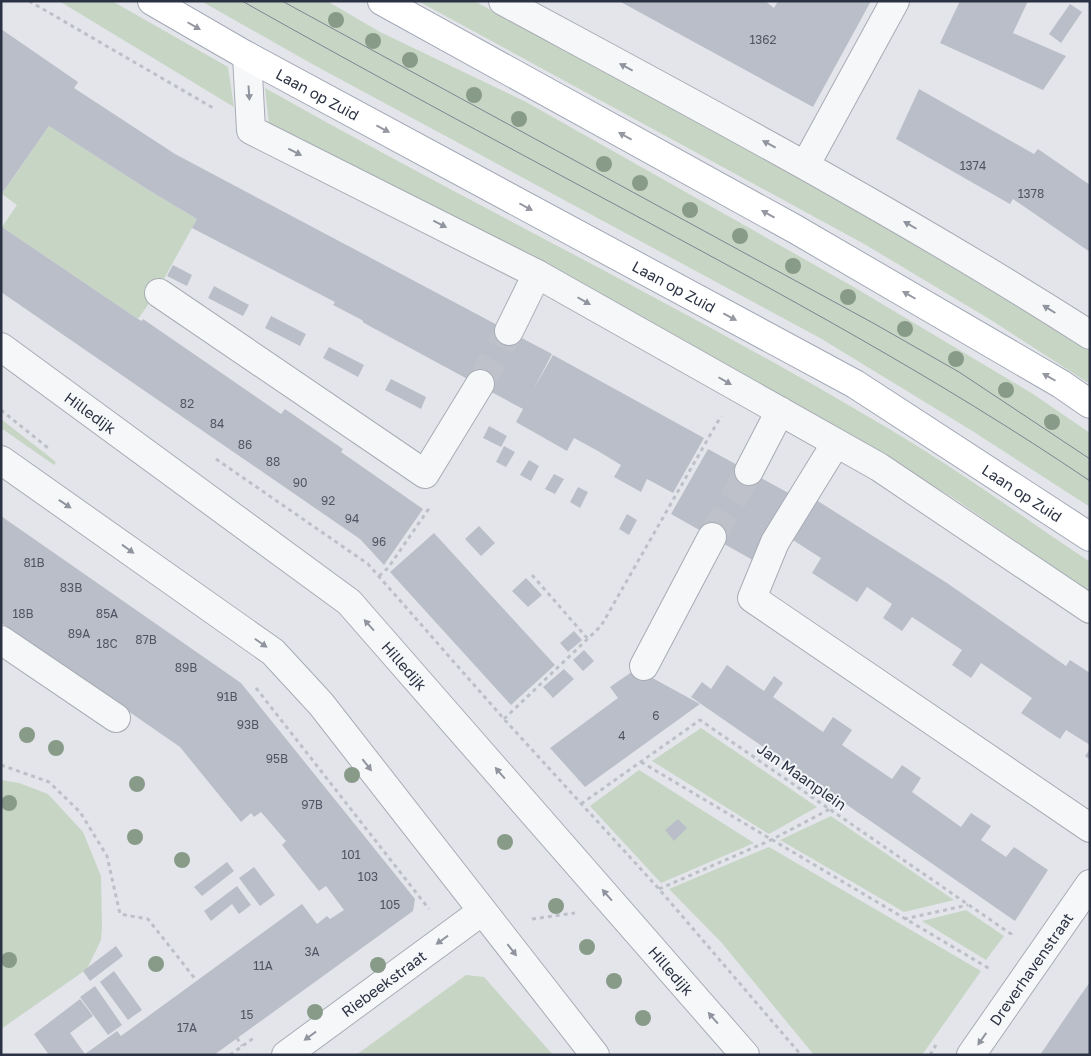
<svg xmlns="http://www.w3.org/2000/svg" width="1091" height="1056" viewBox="0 0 1091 1056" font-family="'Golos Text',sans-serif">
  <rect width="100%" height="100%" fill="#e3e5eb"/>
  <!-- green -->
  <path fill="#c7d5c4" d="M59 1H112L228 67 234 107Z
    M201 1H327L380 32 526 102 852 286 1033 394 1090 433V507L974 432 820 338 314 65Z
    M418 1H474L796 174 1090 346V384L991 320 866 245Z
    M265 88C467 202 675 303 874 420 948 463 1019 514 1090 562V592L955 499 817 416 269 125Z
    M49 126 150 191 197 219 155 295 138 319 2 227 17 205 2 194Z
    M1 419 56 462 54 465 1 428Z
    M701 728 817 807 769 834 652 761Z
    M639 770 754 843 661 883 590 806Z
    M1 780 19 783 48 794 83 832 101 876 102 928 101 940 87 969 1 1029Z
    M831 816 954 900 904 912 780 840Z
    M769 847 981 971 922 1055H814L721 942 669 889Z
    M966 910 1004 936 986 960 922 921Z
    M466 975 484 977 553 1055H356Z"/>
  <!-- building -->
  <path fill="#babec8" d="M619 1H765L774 8 778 1H871L813 107Z
    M960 1H1028L1013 33 1066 56 1043 90 940 43Z
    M1070 4 1082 12 1061 43 1049 34Z
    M1 29 78 82 74 88 175 154 552 354 533 390 553 355 704 438 673 493 647 479 641 492 614 477 621 465 598 451 574 438 567 451 516 422 523 409 364 323 362 320 333 305 335 302 192 228 197 219 150 191 49 126 1 195Z
    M919 89 1034 154 1038 149 1090 185V252L1013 199 1010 204 896 139Z
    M2 227 138 319 142 321 143 319 281 414 285 409 343 449 341 452 423 509 384 565 360 539 1 292Z
    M173 265 192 275 187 286 167 276Z
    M214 286 249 305 243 316 208 298Z
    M271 316 306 334 300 346 265 328Z
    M329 347 364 365 358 377 323 358Z
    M391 379 426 397 421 409 385 390Z
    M489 426 507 436 501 447 483 438Z
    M504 446 515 452 506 467 496 462Z
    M708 449 794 496 758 563 671 514Z
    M529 460 539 466 531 481 520 475Z
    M554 474 564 479 555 494 545 489Z
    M578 487 588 492 580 508 570 502Z
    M810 496 947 583 1066 666 1070 660 1090 673V745L1066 730 1060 739 1021 713 1032 698 981 663 971 678 952 665 962 650 912 617 902 631 883 618 892 604 867 587 857 602 812 573 821 558 785 535Z
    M627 514 637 520 629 535 619 529Z
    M1 516 241 683 415 899 413 911 214 1055H49L34 1034 80 999 93 1016 70 1033 85 1054 117 1031 121 1036 302 904 317 924 327 916 330 919 344 910 326 886 319 891 282 845 286 841 261 812 254 817 251 813 241 822 180 747 1 623Z
    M479 526 495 543 481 556 465 539Z
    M434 533 555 665 511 705 390 572Z
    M526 578 542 595 528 607 512 591Z
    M574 631 582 640 568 652 560 643Z
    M584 650 594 661 583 671 573 660Z
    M727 665 764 691 774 676 783 683 773 697 823 732 833 717 852 730 842 745 892 779 902 765 921 778 912 792 961 827 971 813 991 826 981 840 1006 857 1014 847 1048 870 1015 921 691 697 702 682 711 689Z
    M564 669 574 679 553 698 543 687Z
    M636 669 700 704 585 787 550 748 618 698 610 687Z
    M1090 749V760L1085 756Z
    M678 819 687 828 674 841 665 830Z
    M227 862 234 871 202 896 194 887Z
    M254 867 275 895 260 906 239 878Z
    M237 886 251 905 239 914 232 904 211 921 204 911Z
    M116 946 123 956 90 981 83 971Z
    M114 971 142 1010 128 1020 100 982Z
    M1090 982V1055H1040L1078 999Z
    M95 986 122 1025 108 1035 80 997Z"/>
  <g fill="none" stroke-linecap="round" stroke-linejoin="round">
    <!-- minor-tunnel -->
    <path stroke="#bec1c9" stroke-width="28" stroke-dasharray="28 14" stroke-linecap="butt" d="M480 384 509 331
      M712 537 749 471"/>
    <defs>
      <g id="minor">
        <path d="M503 1C701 108 900 213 1090 335"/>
        <path d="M247 56 251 130 537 274 879 467 1090 609"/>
        <path d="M806 164 895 1"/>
        <path d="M159 293 425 474 480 384"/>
        <path d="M509 331 537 274"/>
        <path id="s1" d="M1 347 349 602 745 1055"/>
        <path d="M836 443 775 542 752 598 1090 828"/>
        <path d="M1 460 273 652 321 704 595 1055"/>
        <path d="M749 471 780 411"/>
        <path d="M1 640 116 718"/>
        <path d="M644 666 712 537"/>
        <path id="s2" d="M286 1055 481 912"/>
        <path id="s3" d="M971 1055 1090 884"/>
      </g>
      <g id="major">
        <path id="s4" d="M152 1 247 56 855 384 1090 537"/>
        <path d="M382 1 795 229 1061 384 1090 404"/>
      </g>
    </defs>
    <!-- minor casing -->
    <use href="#minor" stroke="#a8acb5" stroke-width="30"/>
    <!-- major casing -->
    <use href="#major" stroke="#a2a9b6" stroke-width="30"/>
    <!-- path -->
    <path stroke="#bdc0c6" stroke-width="3" stroke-dasharray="4 4" stroke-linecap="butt" d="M29 1 215 109
      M1 410 48 448
      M216 459 368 564 504 719 659 889 801 1055
      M532 575 588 639
      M379 576 388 568 430 507
      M256 688 429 909
      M504 719 601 626 721 416
      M641 762 990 969
      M1 765 49 782 80 812 107 856 120 914 148 919 196 980
      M581 804 700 720 1011 934 1010 937
      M659 889 771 840 830 809
      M532 919 575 913
      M904 919 968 905
      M237 1038 242 1046
      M230 1055 255 1037
      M930 1055 936 1045"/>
    <!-- minor -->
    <use href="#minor" stroke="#f6f7f9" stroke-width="28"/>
    <!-- major -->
    <use href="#major" stroke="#fff" stroke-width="28"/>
    <!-- tram -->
    <path stroke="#7d8494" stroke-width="1" d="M242 1C366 71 491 138 616 205 778 292 938 378 1090 481
      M282 1 873 323 959 372 1090 459"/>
  </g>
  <!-- trees -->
  <g fill="#889b89">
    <circle cx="336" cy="20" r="8"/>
    <circle cx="373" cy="41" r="8"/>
    <circle cx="410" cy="60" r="8"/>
    <circle cx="474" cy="95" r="8"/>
    <circle cx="519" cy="119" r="8"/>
    <circle cx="604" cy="164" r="8"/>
    <circle cx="640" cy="183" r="8"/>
    <circle cx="690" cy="210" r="8"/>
    <circle cx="740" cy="236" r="8"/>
    <circle cx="793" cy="266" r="8"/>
    <circle cx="848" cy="297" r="8"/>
    <circle cx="905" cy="329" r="8"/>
    <circle cx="956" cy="359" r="8"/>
    <circle cx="1006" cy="390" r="8"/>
    <circle cx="1052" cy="422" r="8"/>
    <circle cx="27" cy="735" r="8"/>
    <circle cx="56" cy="748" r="8"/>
    <circle cx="352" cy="775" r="8"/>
    <circle cx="137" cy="784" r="8"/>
    <circle cx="9" cy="803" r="8"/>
    <circle cx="135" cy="837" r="8"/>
    <circle cx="505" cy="842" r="8"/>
    <circle cx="182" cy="860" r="8"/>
    <circle cx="556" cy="906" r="8"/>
    <circle cx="587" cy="947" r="8"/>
    <circle cx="9" cy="960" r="8"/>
    <circle cx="156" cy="964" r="8"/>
    <circle cx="378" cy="965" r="8"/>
    <circle cx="614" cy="981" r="8"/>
    <circle cx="315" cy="1012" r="8"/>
    <circle cx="643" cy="1018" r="8"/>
  </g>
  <!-- one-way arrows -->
  <defs><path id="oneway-solid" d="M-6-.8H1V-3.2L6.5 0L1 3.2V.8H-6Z" transform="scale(1.25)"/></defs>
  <g fill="#9598a1">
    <use href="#oneway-solid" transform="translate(194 26) rotate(30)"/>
    <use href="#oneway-solid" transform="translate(383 129) rotate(28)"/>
    <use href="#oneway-solid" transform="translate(625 136) rotate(-151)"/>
    <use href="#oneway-solid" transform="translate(526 207) rotate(28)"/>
    <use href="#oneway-solid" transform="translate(768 214) rotate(-151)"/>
    <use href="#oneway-solid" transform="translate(909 295) rotate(-150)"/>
    <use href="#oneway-solid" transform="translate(730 317) rotate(28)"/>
    <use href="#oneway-solid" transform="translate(1049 377) rotate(-150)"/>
  </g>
  <g fill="#90949e">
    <use href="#oneway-solid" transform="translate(626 67) rotate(-152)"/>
    <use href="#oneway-solid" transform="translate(249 93) rotate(86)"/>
    <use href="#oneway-solid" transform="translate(769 144) rotate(-152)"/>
    <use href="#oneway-solid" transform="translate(295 152) rotate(27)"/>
    <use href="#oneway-solid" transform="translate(440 224) rotate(27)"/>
    <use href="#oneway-solid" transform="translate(910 225) rotate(-150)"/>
    <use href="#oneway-solid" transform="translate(584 301) rotate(30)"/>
    <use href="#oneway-solid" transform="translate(1049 309) rotate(-148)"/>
    <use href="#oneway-solid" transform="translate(725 381) rotate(30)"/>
    <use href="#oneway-solid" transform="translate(65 504) rotate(34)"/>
    <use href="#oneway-solid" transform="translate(128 549) rotate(36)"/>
    <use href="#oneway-solid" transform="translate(369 625) rotate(-132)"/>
    <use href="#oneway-solid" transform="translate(261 643) rotate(35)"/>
    <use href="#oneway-solid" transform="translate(367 765) rotate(52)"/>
    <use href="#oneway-solid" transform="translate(500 773) rotate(-131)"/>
    <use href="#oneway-solid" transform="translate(607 895) rotate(-131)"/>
    <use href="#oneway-solid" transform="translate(442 940) rotate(144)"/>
    <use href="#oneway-solid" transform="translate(512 950) rotate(52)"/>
    <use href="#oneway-solid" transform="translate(713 1018) rotate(-131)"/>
    <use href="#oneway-solid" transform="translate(310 1036) rotate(144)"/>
    <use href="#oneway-solid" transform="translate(982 1039) rotate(125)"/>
  </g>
  <g text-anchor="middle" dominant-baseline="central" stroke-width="4" stroke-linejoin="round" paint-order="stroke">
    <!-- number labels -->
    <g font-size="12" fill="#4f5564">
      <text x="763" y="39">1362</text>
      <text x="973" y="165">1374</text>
      <text x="1031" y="193">1378</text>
      <text x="187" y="403">82</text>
      <text x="217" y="423">84</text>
      <text x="245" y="444">86</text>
      <text x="273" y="461">88</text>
      <text x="300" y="482">90</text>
      <text x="328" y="500">92</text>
      <text x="352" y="518">94</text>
      <text x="379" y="541">96</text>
      <text x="34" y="562">81B</text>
      <text x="71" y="587">83B</text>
      <text x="23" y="613">18B</text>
      <text x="107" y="613">85A</text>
      <text x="79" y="633">89A</text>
      <text x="146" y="639">87B</text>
      <text x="107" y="643">18C</text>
      <text x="186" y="667">89B</text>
      <text x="227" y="696">91B</text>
      <text x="656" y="715">6</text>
      <text x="248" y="724">93B</text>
      <text x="622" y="735">4</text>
      <text x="277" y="758">95B</text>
      <text x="312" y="804">97B</text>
      <text x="351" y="854">101</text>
      <text x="368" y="876">103</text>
      <text x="390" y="904">105</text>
      <text x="312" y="951">3A</text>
      <text x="263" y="965">11A</text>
      <text x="247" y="1014">15</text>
      <text x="187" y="1027">17A</text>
    </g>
    <!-- street labels -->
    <g font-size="15" fill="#2b3243" stroke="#f3f5f8">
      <text stroke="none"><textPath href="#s4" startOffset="190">Laan op Zuid</textPath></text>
      <text stroke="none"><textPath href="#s4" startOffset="595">Laan op Zuid</textPath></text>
      <text stroke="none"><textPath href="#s1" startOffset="111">Hilledijk</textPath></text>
      <text stroke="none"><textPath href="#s4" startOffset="1000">Laan op Zuid</textPath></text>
      <text stroke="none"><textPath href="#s1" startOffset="516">Hilledijk</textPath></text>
      <text transform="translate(802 776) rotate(35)">Jan Maanplein</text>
      <text stroke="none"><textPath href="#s3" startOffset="105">Dreverhavenstraat</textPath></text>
      <text stroke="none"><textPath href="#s1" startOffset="921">Hilledijk</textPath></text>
      <text stroke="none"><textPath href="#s2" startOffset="121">Riebeekstraat</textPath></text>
    </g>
  </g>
  <!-- border -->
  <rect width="1091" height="1056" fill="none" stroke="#2b3243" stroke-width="5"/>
</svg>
